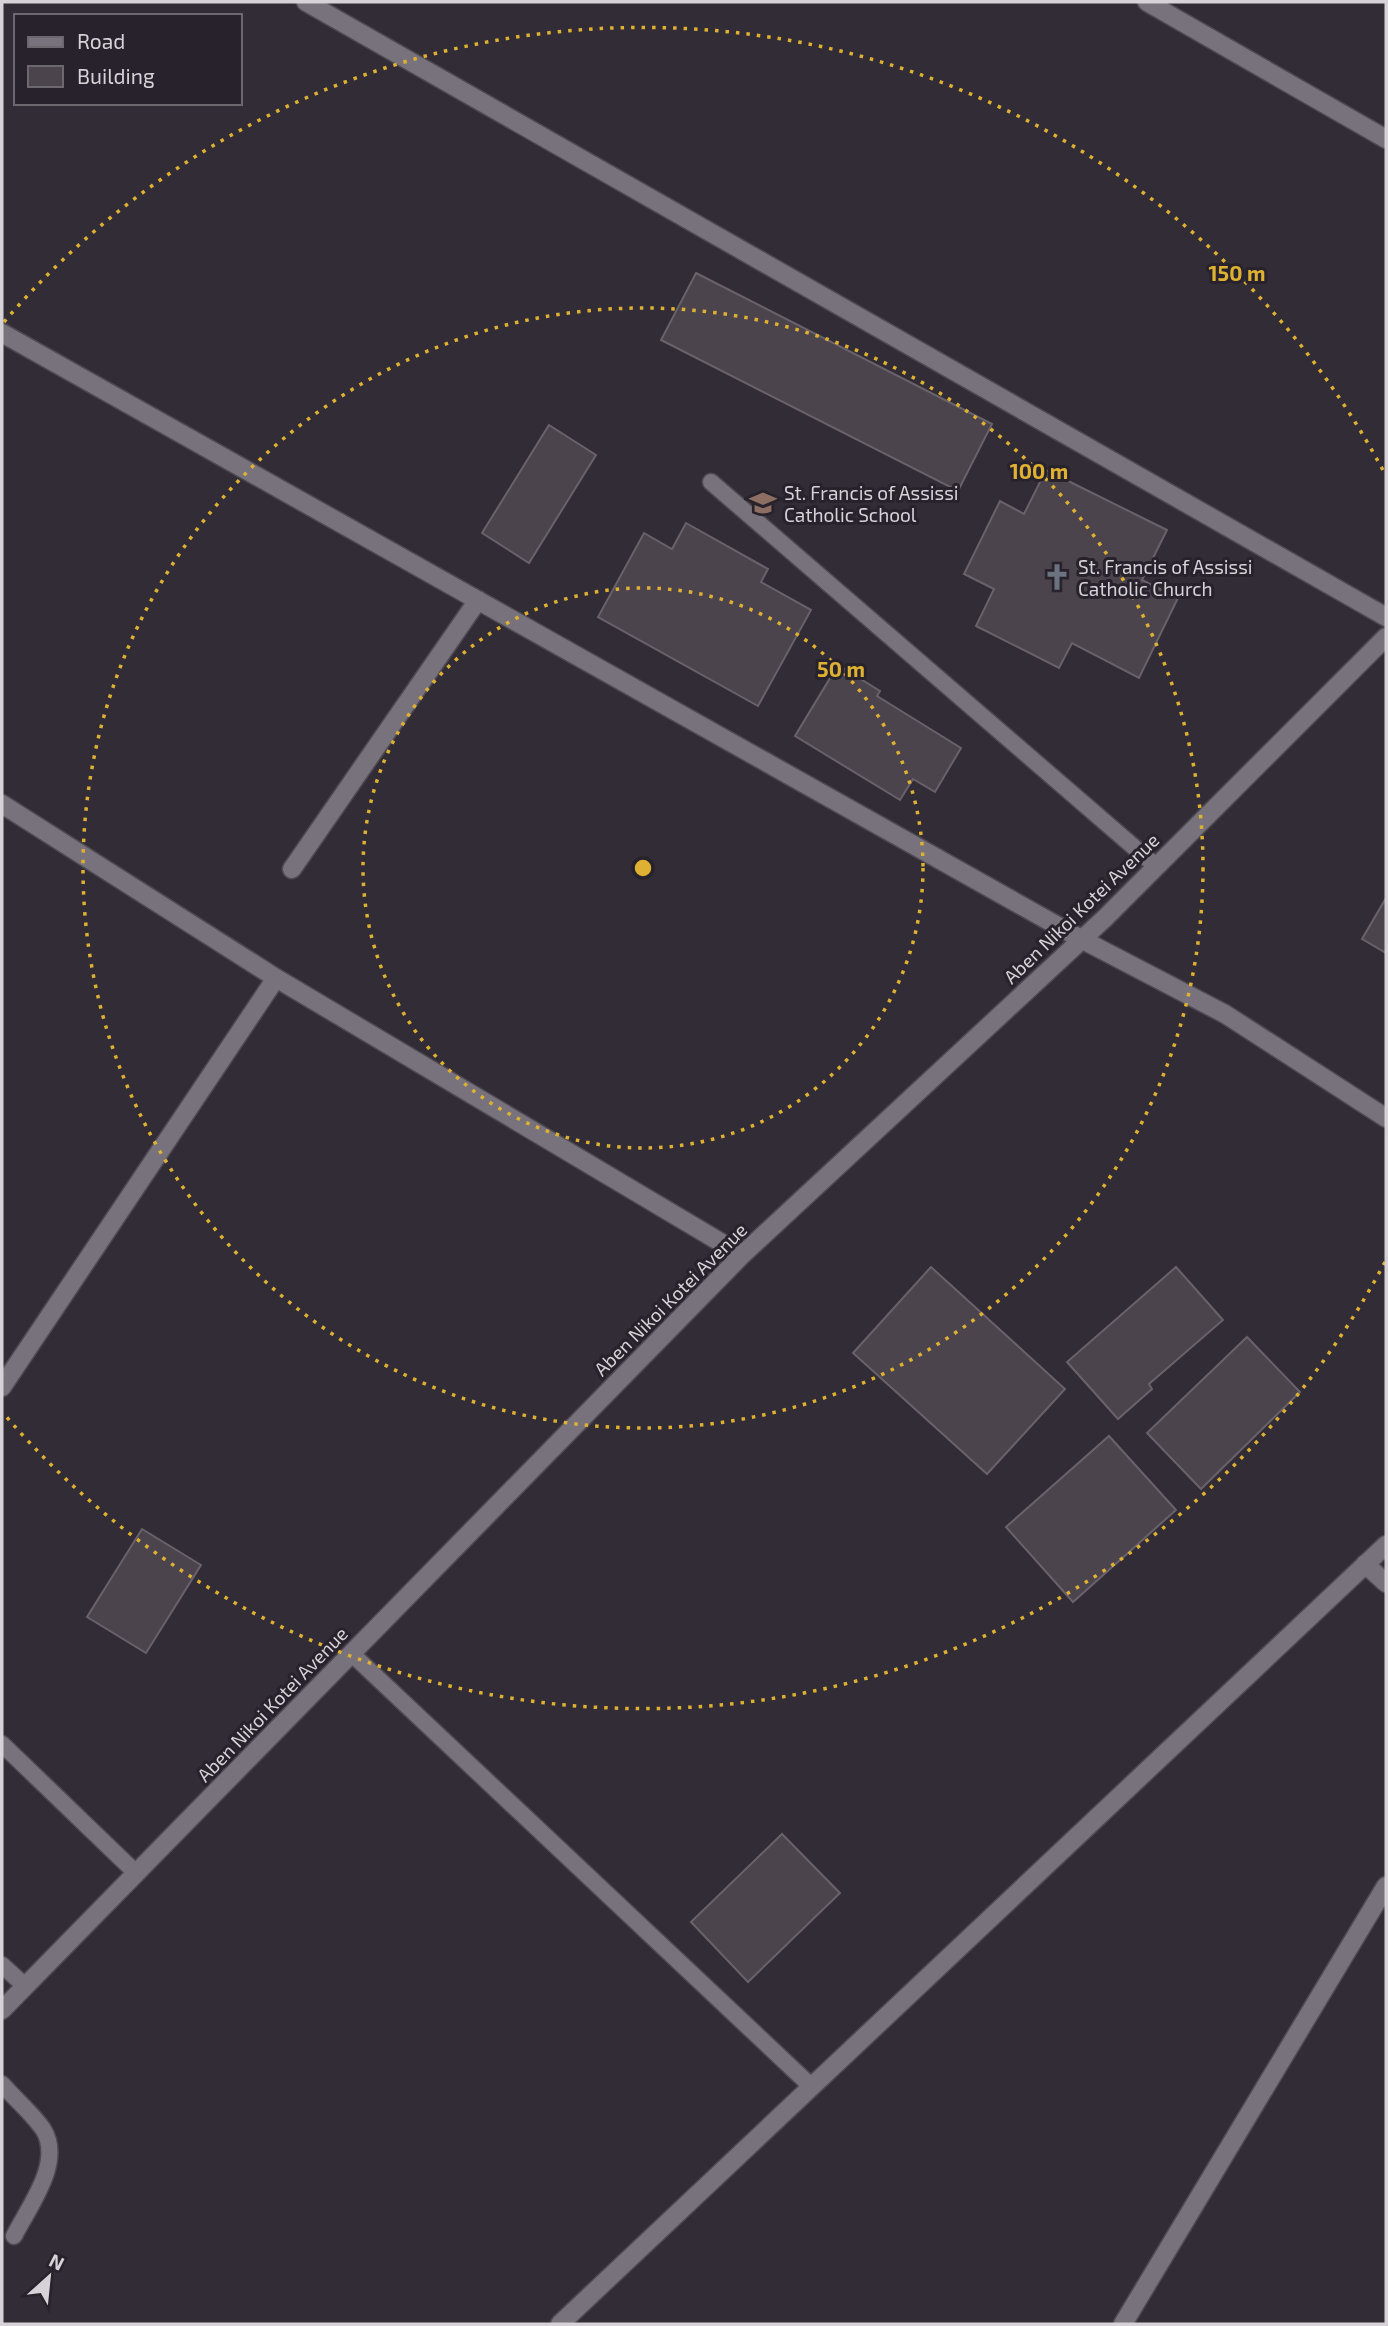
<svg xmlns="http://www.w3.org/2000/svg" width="1388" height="2326" viewBox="0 0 1388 2326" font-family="'Exo 2',sans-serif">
  <rect width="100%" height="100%" fill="#312c35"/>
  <!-- building -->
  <path fill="#4c444d" stroke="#6a626b" stroke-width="2" d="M696 273 992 424 958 491 661 340Z
    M549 425 596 455 529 563 482 533Z
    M1046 470 1167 530 1142 580 1178 598 1139 678 1072 643 1059 668 976 626 994 589 964 574 1000 501 1024 514Z
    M686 523 768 569 761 582 811 610 758 706 598 617 644 533 672 549Z
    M838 665 880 691 877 696 961 748 935 792 913 779 900 800 795 736Z
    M1386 898V953L1362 939Z
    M931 1267 1065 1389 987 1474 853 1353Z
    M1176 1267 1223 1320 1149 1384 1152 1389 1118 1419 1067 1362Z
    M1247 1337 1300 1392 1201 1489 1147 1433Z
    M1109 1436 1176 1510 1073 1602 1006 1527Z
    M142 1529 201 1565 146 1653 87 1617Z
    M782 1834 840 1893 748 1982 691 1922Z"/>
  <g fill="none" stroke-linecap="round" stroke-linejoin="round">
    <defs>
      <path id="service" d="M711 482 1157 867
        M351 1653 812 2087
        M2 1744 136 1873
        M2 1965 25 1986
        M2 2084C15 2099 32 2113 43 2129 64 2162 29 2206 14 2236"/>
      <path id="minor" d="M306 2 1386 617
        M1147 2 1386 139
        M2 333 1081 939 1225 1014 1386 1118
        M2 804 276 978 742 1255
        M292 869 478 600
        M2 1387 276 978
        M1365 1564 1386 1583
        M2 2010 742 1255 1105 918 1386 637
        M560 2324 1386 1545
        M1123 2324 1386 1886"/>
    </defs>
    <!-- service casing -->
    <use href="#service" stroke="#4e4951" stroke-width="19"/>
    <!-- minor casing -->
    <use href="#minor" stroke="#4e4951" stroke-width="21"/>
    <!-- service -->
    <use href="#service" stroke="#78727c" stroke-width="16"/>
    <!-- minor -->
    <use href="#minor" stroke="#78727c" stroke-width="18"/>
  </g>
  <!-- distance rings -->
  <g fill="none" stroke="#deb133" stroke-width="3.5" stroke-dasharray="3.5 7">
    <circle cx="643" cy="868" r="280"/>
    <circle cx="643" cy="868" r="560"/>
    <path d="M1385 1262A840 840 0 0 1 4 1414M4 322A840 840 0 0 1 1385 474"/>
  </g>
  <!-- icons -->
  <defs>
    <symbol id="school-bare" viewBox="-9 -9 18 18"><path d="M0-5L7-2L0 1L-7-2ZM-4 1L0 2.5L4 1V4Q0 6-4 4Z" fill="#8d6e63" stroke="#27222b" stroke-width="2.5" paint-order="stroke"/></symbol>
    <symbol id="church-bare" viewBox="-9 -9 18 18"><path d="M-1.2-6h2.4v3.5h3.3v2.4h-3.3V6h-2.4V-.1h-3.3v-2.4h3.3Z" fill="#6b7280" stroke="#27222b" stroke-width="2.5" paint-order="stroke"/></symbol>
  </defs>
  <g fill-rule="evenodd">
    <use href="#school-bare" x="744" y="484" width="38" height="38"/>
    <use href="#church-bare" x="1038" y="558" width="38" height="38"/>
  </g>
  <g text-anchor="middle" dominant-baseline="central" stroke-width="6" stroke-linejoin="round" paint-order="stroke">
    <!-- poi labels -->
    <g font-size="19" fill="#d6d2d8" stroke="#27222b" text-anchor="start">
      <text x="784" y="492">St. Francis of Assissi<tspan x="784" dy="22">Catholic School</tspan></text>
      <text x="1078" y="566">St. Francis of Assissi<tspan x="1078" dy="22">Catholic Church</tspan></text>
    </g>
    <!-- street labels -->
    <g font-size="19" fill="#d6d2d8" stroke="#27222b">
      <text transform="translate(1081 908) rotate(-44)">Aben Nikoi Kotei Avenue</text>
      <text transform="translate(670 1299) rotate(-45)">Aben Nikoi Kotei Avenue</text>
      <text transform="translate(272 1704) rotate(-46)">Aben Nikoi Kotei Avenue</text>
    </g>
  </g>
  <circle cx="643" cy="868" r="10" fill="#deb133" stroke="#27222b" stroke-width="3.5"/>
  <g font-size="21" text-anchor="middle" font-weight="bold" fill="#deb133" stroke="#27222b" stroke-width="6" stroke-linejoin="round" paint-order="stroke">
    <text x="1237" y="281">150 m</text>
    <text x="1039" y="479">100 m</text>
    <text x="841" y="677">50 m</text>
  </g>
  <!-- border -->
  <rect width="1388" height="2326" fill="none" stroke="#d6d2d8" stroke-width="7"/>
  <!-- legend -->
  <rect x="14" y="14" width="228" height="91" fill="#27222b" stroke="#6d6870" stroke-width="2"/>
  <rect x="28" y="37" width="35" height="10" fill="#78727c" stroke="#6d6870" stroke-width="2"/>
  <text x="77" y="49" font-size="21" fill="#d6d2d8">Road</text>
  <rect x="28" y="66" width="35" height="21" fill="#4c444d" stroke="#6d6870" stroke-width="2"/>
  <text x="77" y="84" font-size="21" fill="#d6d2d8">Building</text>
  <!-- north arrow -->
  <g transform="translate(49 2277) rotate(27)" stroke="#27222b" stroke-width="5" paint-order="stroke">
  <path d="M0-5L12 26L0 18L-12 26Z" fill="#d6d2d8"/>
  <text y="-10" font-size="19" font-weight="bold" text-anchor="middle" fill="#d6d2d8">N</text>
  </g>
</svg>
